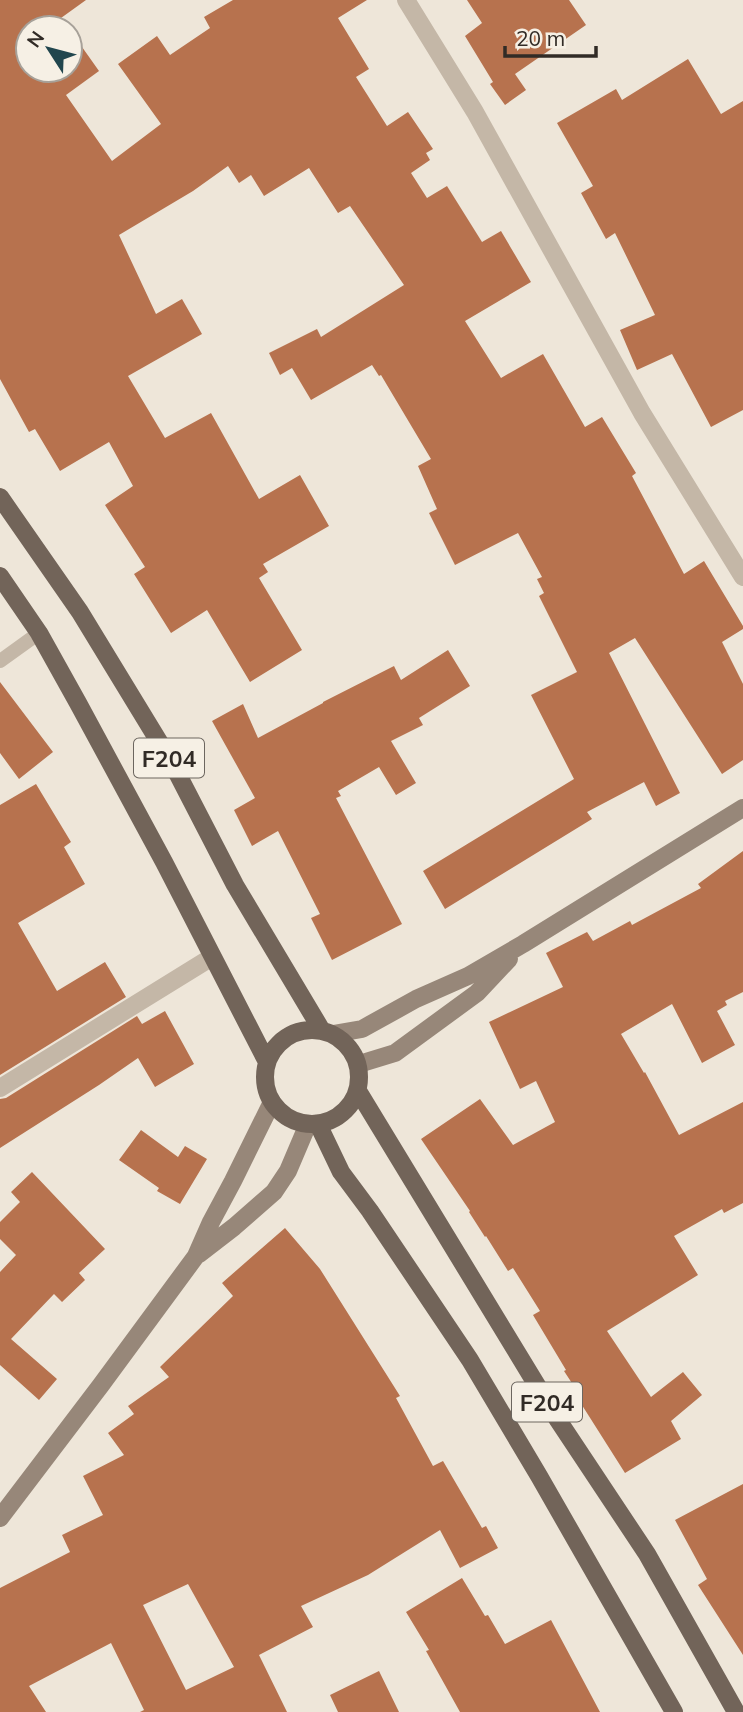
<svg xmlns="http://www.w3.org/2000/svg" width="743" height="1712" viewBox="0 0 743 1712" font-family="Mulish,sans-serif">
  <rect width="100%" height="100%" fill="#eee6d9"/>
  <!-- building -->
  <path fill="#b7724e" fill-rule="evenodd" d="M0 0H86L61 18 69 28H28V70H70V30L99 71 66 95 112 161 161 124 118 64 157 36 170 55 210 28 204 17 233 0H367L338 18 369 69 356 77 387 126 408 112 433 149 426 153 430 160 411 173 427 198 447 186 482 242 501 231 531 282 465 321 501 378 543 354 585 427 602 417 636 473 632 476 684 574 704 561 743 626V629L722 642 743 684V760L722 774 635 638 609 653 680 793 656 806 644 782 587 812 592 819 445 909 423 871 574 779 531 695 577 672 539 596 544 593 537 579 542 577 518 533 455 565 429 513 437 509 418 466 431 459 381 375 379 376 372 365 311 400 292 368 280 375 269 353 317 329 321 337 404 285 350 206 338 213 309 168 264 196 251 175 239 183 228 166 193 191 119 235 156 314 182 299 202 334 128 376 165 438 211 413 259 499 300 475 329 526 263 564 268 572 259 578 302 650 250 682 207 610 171 633 134 574 145 567 105 505 133 486 109 442 60 471 35 429 29 432 0 379Z
    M467 0H569L586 25 515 74 526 90 505 105 490 84 493 82 465 36 482 23Z
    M688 59 721 114 743 101V410L711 427 672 354 637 370 620 330 655 315 615 233 606 239 581 193 593 186 557 123 616 89 622 100Z
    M448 650 470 686 419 718 423 725 391 741 416 783 396 795 379 767 338 791 341 796 336 798 402 924 332 960 311 918 320 914 278 831 252 846 234 810 255 798 212 721 243 704 258 738 323 703V702L394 666 401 680Z
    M0 682 53 752 19 779 0 753Z
    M36 784 71 842 64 847 85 884 18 923 57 991 105 962 126 997 0 1075V805Z
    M743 851V992L725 1001 727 1005 717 1011 735 1045 702 1063 672 1004 621 1034 644 1073 645 1072 679 1135 743 1102V1203L724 1213 722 1209 674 1236 698 1275 607 1331 651 1397 683 1372 702 1395 671 1421 681 1439 625 1473 580 1402 583 1400 564 1371 566 1370 533 1315 540 1311 513 1268 508 1271 486 1236 485 1237 469 1212 470 1211 421 1139 480 1099 513 1145 555 1122 536 1081 520 1089 489 1022 563 987 546 953 587 932 593 941 630 921 632 925 701 888 698 884Z
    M165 1011 194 1064 155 1087 138 1058 99 1085 0 1148V1099L6 1098 137 1016 142 1024Z
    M141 1130 178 1157 185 1146 207 1159 180 1204 157 1191 159 1188 119 1160Z
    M32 1172 105 1249 79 1273 85 1280 62 1302 54 1294 11 1339 57 1379 39 1400 0 1365V1272L16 1255 0 1239V1222L20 1202 11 1192Z
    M285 1228 320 1269 400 1396 396 1398 433 1466 443 1461 482 1528 486 1526 498 1548 460 1568 440 1530 368 1575 301 1606 313 1627 259 1655 287 1712H140L144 1710 111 1643 29 1686 46 1712H0V1588L70 1552 62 1535 103 1515 83 1476 124 1455 108 1433 134 1414 128 1406 169 1377 160 1367 233 1296 222 1283ZM188 1584 234 1667 186 1690 143 1605Z
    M743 1484V1655L698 1585 707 1579 675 1520Z
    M462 1578 485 1616 488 1615 505 1644 551 1620 600 1712H460L426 1651 429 1650 406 1612Z
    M379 1671 399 1712H338L330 1695Z"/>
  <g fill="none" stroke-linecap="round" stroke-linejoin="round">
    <!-- lane -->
    <path stroke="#c4b7a7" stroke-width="14" d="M0 661 39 633"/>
    <!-- street -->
    <path stroke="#c4b7a7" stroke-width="18" d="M406 0 475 112 642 413 743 577
      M0 1088 212 957"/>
    <!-- secondary -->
    <path stroke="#978779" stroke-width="18" d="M333 1034 362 1029 416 999 468 976 523 944 743 808
      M359 1064 395 1053 477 993 509 959
      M199 1254 234 1227 274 1192 288 1171 308 1124
      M0 1518 101 1385 196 1256 211 1222 233 1181 272 1102"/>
    <!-- primary -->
    <path stroke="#726459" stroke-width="18" d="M0 497 80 612 172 763 235 885 321 1029
      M0 576 39 633 78 703 164 862 267 1062
      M265 1077a47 47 0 1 1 94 0a47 47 0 1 1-94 0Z
      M358 1091 558 1420 647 1554 736 1712
      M318 1124 341 1172 370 1211 470 1360 539 1476 674 1712"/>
  </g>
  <g text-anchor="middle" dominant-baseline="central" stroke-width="7" stroke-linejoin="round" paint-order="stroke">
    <!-- shield labels -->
    <g fill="#f6f0e5" stroke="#6c665f" stroke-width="2">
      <rect x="134" y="738.5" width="70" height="39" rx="5"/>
      <rect x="512" y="1382.5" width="70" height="39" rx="5"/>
    </g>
    <g font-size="23" font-weight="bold" fill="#312b26">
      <text x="169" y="758">F204</text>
      <text x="547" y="1402">F204</text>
    </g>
  </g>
  <!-- north arrow -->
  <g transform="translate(49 49) rotate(306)"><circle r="33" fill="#f6f0e5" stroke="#a7a199" stroke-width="2"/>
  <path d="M0-5L12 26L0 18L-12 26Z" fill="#21464e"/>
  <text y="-10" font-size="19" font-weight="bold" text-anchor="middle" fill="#312b26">N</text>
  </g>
  <!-- scale -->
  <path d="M505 46v10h91v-10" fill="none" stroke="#312b26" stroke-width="3.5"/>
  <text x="516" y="46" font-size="21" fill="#312b26" stroke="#f6f0e5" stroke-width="5" paint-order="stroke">20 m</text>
</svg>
